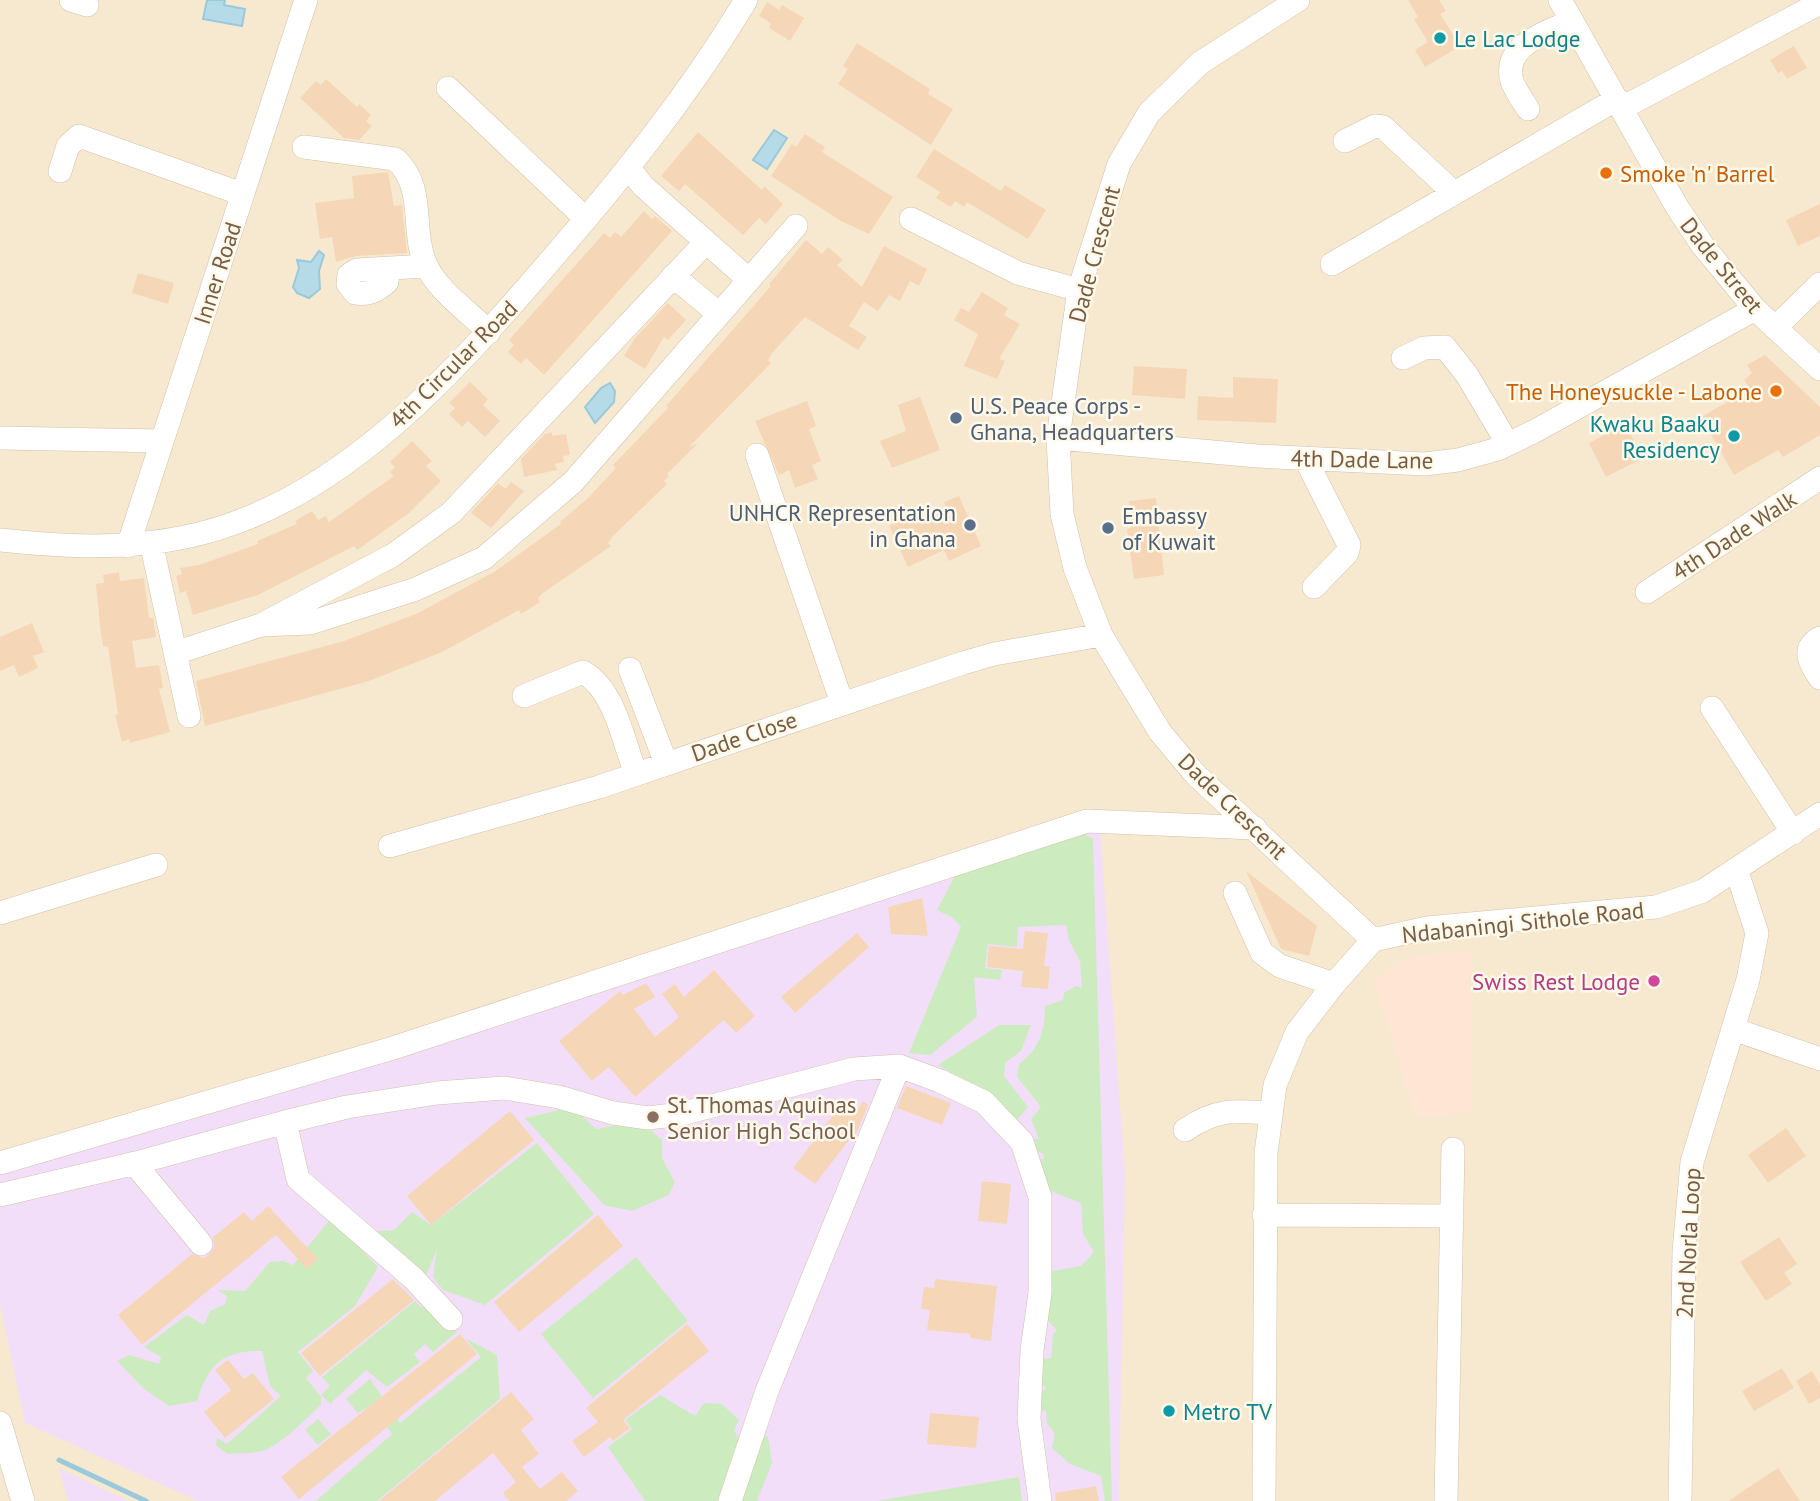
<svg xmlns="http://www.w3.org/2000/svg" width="1820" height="1501" viewBox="0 0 1820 1501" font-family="'PT Sans',sans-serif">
  <rect width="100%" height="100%" fill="#fef6e2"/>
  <!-- residential -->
  <path fill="#f6e9cf" d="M0 0H1820V1501H0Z"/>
  <!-- commercial -->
  <path fill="#ffe6d4" d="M1471 950V1113L1415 1117 1374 979 1408 958Z"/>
  <!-- education -->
  <path fill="#f3defa" d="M1100 828 1125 1173 1119 1501H198L25 1423 0 1305V1170Z
    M59 1468 128 1501H68Z"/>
  <!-- green -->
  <path fill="#ccecbf" d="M1080 831 1093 839 1112 1501H1105L1101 1476 1070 1464 1052 1448C1055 1437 1056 1431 1047 1424L1046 1411 1038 1409 1036 1394 1046 1389 1041 1382 1042 1359 1051 1358 1053 1334 1057 1331 1046 1318 1047 1272 1081 1266 1094 1252 1083 1234 1081 1203 1038 1186 1033 1161 1044 1159 1043 1154 1028 1145V1139H1039L1031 1119 1041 1107 1017 1077 1019 1064C1039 1049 1045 1032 1045 1006L1063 1000 1064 993 1076 986 1082 988 1080 961 1069 940 1066 925 1018 927 1017 947 988 944 985 968 1002 970 1000 980 974 977 977 1017 930 1055 909 1053 961 927 953 918 937 910 958 870 996 863Z
    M999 1025H1031L1021 1051 1005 1063 1004 1076 1028 1107 1017 1120 978 1088 938 1065Z
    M572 1107 596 1129 640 1121 662 1140V1158L675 1182 669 1195 632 1211 604 1205 525 1118Z
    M537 1143 594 1214 485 1305 443 1290 433 1277 437 1249 425 1278 362 1248 378 1231 394 1230 412 1212 431 1225Z
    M331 1218 378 1267 355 1306 298 1352 313 1371 306 1378 321 1397V1405C307 1418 283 1443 265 1450 254 1454 238 1453 227 1454L216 1445 217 1438 227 1444 281 1396 270 1386 262 1351C222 1351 209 1364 197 1401L169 1406 144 1389 117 1361 129 1355 159 1364 161 1357 144 1347 187 1315 204 1325 210 1311 225 1304 227 1296 218 1290 245 1291 270 1262 283 1261 293 1265Z
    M636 1257 688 1321 593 1398 541 1334Z
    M432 1300 457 1332 433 1352 425 1344 414 1354 420 1362 387 1387 366 1370 330 1404 321 1395 330 1386 322 1377 415 1301 422 1308Z
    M465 1338 497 1355 500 1399 377 1501H316L392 1434 376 1411 387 1404 400 1423 481 1357Z
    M370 1379 383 1398 358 1413 346 1399Z
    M660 1395 695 1416 704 1403 722 1404 739 1420 734 1430 741 1443 768 1436 772 1463 757 1501H645L608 1447 632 1429 625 1420Z
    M318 1419 331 1434 318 1445 305 1430Z
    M1019 1477 1022 1501H876Z"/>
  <!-- water -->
  <path fill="#b5dbe8" stroke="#9ac9db" stroke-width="2" d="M207 0H225L224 5 245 9 242 26 203 19Z
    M774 130 787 138 767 169 753 160Z
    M319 251 324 255 319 271 320 289 309 298 297 293 293 287 299 268 297 260 311 262Z
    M610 383 615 391 614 402 595 423 585 407 601 388Z"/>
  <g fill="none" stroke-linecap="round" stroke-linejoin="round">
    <!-- stream -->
    <path stroke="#9ac9db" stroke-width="5" d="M59 1460 146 1501"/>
  </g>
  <!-- building -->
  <path fill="#f5d7b7" d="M1408 0H1439L1446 11 1440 14 1460 46 1425 67 1415 50 1428 42 1414 19 1418 17Z
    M767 2 779 10 782 5 804 18 790 41 769 28 771 23 759 16Z
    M857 43 930 89 928 94 953 109 931 145 838 84 848 69 843 66Z
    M1794 46 1807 68 1787 79 1782 71 1778 73 1770 60Z
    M326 79 357 107 359 104 371 115 366 121 372 126 359 140 344 138 300 98 316 81 321 85Z
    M698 132 762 190 764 186 783 204 766 224 759 218 743 235 685 184 679 191 661 176Z
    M805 134 825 147 822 152 893 197 869 234 841 221 771 176 792 144 796 147Z
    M934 149 1001 191 1005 185 1046 210 1028 239 967 202 964 207 955 201 951 207 936 198 940 192 916 177Z
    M388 172 394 206 402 205 407 253 356 256 336 262 332 237 320 239 315 203 354 198 352 176Z
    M1820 204V236L1798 246 1786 220Z
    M644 211 652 219 655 216 672 231 544 375 526 358 521 364 508 352 514 345 509 340 604 233 610 238 615 232 621 237Z
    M806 240 822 254 828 247 843 260 837 265 862 287 884 246 927 269 919 286 910 281 900 301 889 295 878 311 864 302 849 326 867 337 858 350 805 317 772 353 768 360 771 363 689 447 698 443 667 474 669 476 664 481 667 484 613 536 608 543 611 546 543 593 538 598 540 602 521 614 519 610 442 652 369 681 205 726 196 681 344 641 416 614 494 572 561 524 560 522 588 498 616 468 613 465 668 408 666 406 771 286 769 284Z
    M138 273 174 283 168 304 132 293Z
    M982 292 1008 308 1004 315 1020 324 999 359 1005 361 997 379 964 366 978 334 954 320 961 308 969 312Z
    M668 303 686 320 668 340 664 337 645 369 624 356 635 338Z
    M1765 355 1820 407V435L1783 457 1778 450 1734 475 1701 417 1750 389 1744 380 1752 373 1747 365Z
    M1134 366 1187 369 1185 399 1132 395Z
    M1233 377 1278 379 1276 423 1197 420 1198 396 1233 398Z
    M470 382 488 399 483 405 500 421 485 437 468 421 462 427 449 414 455 408 449 403Z
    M920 397 940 450 892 468 880 441 906 431 898 405Z
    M807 401 816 426 809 429 821 461 812 465 818 479 795 488 789 470 779 475 755 421Z
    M1625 424 1643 458 1606 477 1589 443Z
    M552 432V436L566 434 570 455 563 456 564 462 555 464 557 470 524 477 521 459 545 434Z
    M412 441 432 461 426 466 441 481 409 513 357 550 354 546 258 595 193 615 186 591 180 593 176 576 182 574 180 568 199 565 258 544 257 541 297 524 295 521 312 511 318 520 326 516 329 522 394 476 390 472 395 467 390 462Z
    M511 482 524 491 491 528 471 513 498 483 506 489Z
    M959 496 981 546 949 561 944 550 908 567 889 526 914 514 918 521 946 508 944 502Z
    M1156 498 1164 575 1134 579 1127 529 1131 528 1129 501Z
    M119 572 120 581 144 578 149 618H153L156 637 132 641 136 668 159 665 163 688 159 689 170 732 130 743 129 739 122 742 115 715 118 714 108 647 103 646 100 627 96 584 104 583 103 575Z
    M32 623 44 652 33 656 38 668 19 677 14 665 0 671V637Z
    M1246 871 1317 926 1309 956 1281 949Z
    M922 898 928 936 891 934 888 907Z
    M1025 931 1048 933 1044 966 1050 967 1048 989 1021 987 1023 971 987 967 989 946 1023 949Z
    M857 933 869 947 795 1013 781 997Z
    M714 970 755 1016 736 1033 724 1020 635 1097 609 1067 592 1081 559 1041 620 991 623 995 646 983 655 997 634 1009 655 1037 679 1017 662 994 675 984 684 997Z
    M906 1086 951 1103 942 1125 897 1108Z
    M863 1101 868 1105 855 1137 853 1135 815 1184 793 1168 840 1106 854 1114Z
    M510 1111 534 1140 431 1225 407 1196Z
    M1786 1128 1806 1156 1768 1183 1748 1155Z
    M982 1181 1011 1184 1007 1224 978 1221Z
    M268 1206 318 1259 307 1269 276 1235 142 1345 118 1315 192 1254 203 1258 209 1255 214 1248 213 1237 244 1212 252 1221Z
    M598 1215 623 1246 519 1332 494 1302Z
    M1779 1237 1797 1264 1784 1273 1792 1284 1766 1301 1740 1262Z
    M393 1279 414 1300 320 1376 301 1353Z
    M935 1279 997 1286 991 1341 970 1338V1334L927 1330 930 1310 921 1309 924 1287 934 1288Z
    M687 1324 709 1351 623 1420 630 1428 613 1441 610 1437 584 1457 572 1441 598 1422 586 1408Z
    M460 1334 477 1354 299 1499 281 1477Z
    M228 1360 244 1379 253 1373 274 1399 225 1438 204 1412 231 1390 215 1370Z
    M1782 1368 1794 1388 1754 1411 1742 1391Z
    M1812 1371 1820 1385V1398L1809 1404 1796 1381Z
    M511 1392 534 1419 521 1430 539 1454 522 1467 540 1489 562 1472 578 1491 566 1501H509L503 1493 516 1482 493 1453 435 1501H379Z
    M930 1413 979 1417 976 1448 927 1444Z
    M1778 1468 1800 1501H1728Z
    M1096 1486 1099 1501H1056L1055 1493Z"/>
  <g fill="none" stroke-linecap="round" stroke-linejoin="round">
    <defs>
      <path id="minor" d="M71 0 87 5
        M1298 0 1200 63 1149 113 1119 164 1079 290 1058 438 1062 514 1075 568 1101 635 1160 732 1195 774 1373 940
        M1560 0 1677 207 1703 246 1755 309 1820 369
        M448 88 586 219
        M1622 108 1820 3
        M1528 109C1523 101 1515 90 1512 81 1502 45 1547 32 1572 21
        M1345 141 1375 126 1383 127 1454 193
        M304 147 395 159C427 187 410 230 426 265 438 291 469 312 489 332
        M629 168 643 186 748 279
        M60 171 68 146 79 136 242 194
        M911 219 1018 273 1079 290
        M1332 264 1617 99
        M388 270 387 282C377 291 368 295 355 293L348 284 349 275 357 270 426 266
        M673 276 718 313
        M1775 328 1820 284
        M1403 358 1424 348 1445 347 1467 375 1508 444
        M0 438 162 441
        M1058 438 1257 456 1425 464 1458 460 1498 449 1535 431 1755 309
        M757 455 842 703
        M1305 458 1349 545 1347 553 1314 587
        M0 540C63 547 127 550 190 536 342 503 459 367 556 254 625 174 692 90 746 0
        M151 542 189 716
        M128 546 306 0
        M1647 592 1820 478
        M261 625 310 623 416 589 484 558 573 482 796 226
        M1820 638C1801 649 1810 664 1820 678
        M175 653 261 625 393 555 451 513 706 242
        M630 669 666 763
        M524 696 583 672C615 690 623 741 636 774
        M1712 708 1793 833
        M390 846 599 787 963 663 994 654 1101 635
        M1235 893 1262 953 1280 966 1334 984
        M0 913 156 865
        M1733 1029 1820 1059
        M285 1122 298 1179 413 1278 451 1319
        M1185 1130C1217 1108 1234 1111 1271 1113
        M0 1163 393 1048 1087 821 1255 828
        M134 1163 201 1244
        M0 1195 136 1163 285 1122 347 1107 437 1093 504 1088 559 1097 613 1113 648 1118 681 1114 854 1069 899 1066 940 1081 984 1102 1022 1142 1040 1197V1293L1032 1350 1029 1419 1040 1501
        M1264 1215 1452 1216
        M0 1423 23 1501
        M730 1501 767 1391 899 1066
        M1264 1501 1266 1153 1275 1085 1297 1032 1334 984 1373 940 1427 928 1656 907 1703 891 1820 814
        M1446 1501 1453 1149
        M1680 1501 1684 1251 1692 1162 1748 980 1757 933 1737 872"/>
    </defs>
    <!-- minor casing -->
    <use href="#minor" stroke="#d2c1aa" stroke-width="24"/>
    <!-- minor -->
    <use href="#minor" stroke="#fff" stroke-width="23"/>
  </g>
  <!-- markers -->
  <g fill="#0f9aa8" stroke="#fff9e9" stroke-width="2.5">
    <circle cx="1440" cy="38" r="7"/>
    <circle cx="1734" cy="436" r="7"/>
    <circle cx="1169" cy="1411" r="7"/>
  </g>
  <g fill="#e8710a" stroke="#fff9e9" stroke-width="2.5">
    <circle cx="1606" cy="173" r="7"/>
    <circle cx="1776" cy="391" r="7"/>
  </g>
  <g fill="#5c6f8a" stroke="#fff9e9" stroke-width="2.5">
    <circle cx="956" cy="418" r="7"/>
    <circle cx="970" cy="525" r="7"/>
    <circle cx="1108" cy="528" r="7"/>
  </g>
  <circle fill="#d1479c" stroke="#fff9e9" stroke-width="2.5" cx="1654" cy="981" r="7"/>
  <circle fill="#8d6e63" stroke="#fff9e9" stroke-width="2.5" cx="653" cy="1117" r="7"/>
  <g text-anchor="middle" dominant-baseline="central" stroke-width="5" stroke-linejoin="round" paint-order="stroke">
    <!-- culture labels -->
    <g font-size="23" fill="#0d838f" stroke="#fff9e9" text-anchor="start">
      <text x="1454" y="38">Le Lac Lodge</text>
      <text x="1720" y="423" text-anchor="end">Kwaku Baaku<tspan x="1720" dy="26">Residency</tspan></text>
      <text x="1183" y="1411">Metro TV</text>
    </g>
    <!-- food labels -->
    <g font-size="23" fill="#c56008" stroke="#fff9e9" text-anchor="start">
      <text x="1620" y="173">Smoke 'n' Barrel</text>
      <text x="1762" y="391" text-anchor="end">The Honeysuckle - Labone</text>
    </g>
    <!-- street labels -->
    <g font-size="23" fill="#775d46" stroke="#fff9e9">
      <text transform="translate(1094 254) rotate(-75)">Dade Crescent</text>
      <text transform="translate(1722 265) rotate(51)">Dade Street</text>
      <text transform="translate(217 273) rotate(-72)">Inner Road</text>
      <text transform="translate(453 364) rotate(-45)">4th Circular Road</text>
      <text transform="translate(1362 459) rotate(1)">4th Dade Lane</text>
      <text transform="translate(1734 535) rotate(-33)">4th Dade Walk</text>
      <text transform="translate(744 736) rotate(-19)">Dade Close</text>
      <text transform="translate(1233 806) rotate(44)">Dade Crescent</text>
      <text transform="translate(1523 922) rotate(-6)">Ndabaningi Sithole Road</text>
      <text transform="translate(1688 1243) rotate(-87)">2nd Norla Loop</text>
    </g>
    <!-- service labels -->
    <g font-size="23" fill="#4e5e75" stroke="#fff9e9" text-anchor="start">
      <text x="970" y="405">U.S. Peace Corps -<tspan x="970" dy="26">Ghana, Headquarters</tspan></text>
      <text x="956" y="512" text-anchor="end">UNHCR Representation<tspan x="956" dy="26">in Ghana</tspan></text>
      <text x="1122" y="515">Embassy<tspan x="1122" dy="26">of Kuwait</tspan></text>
    </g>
    <!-- hotel labels -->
    <g font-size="23" fill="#b23c85" stroke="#fff9e9" text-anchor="end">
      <text x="1640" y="981">Swiss Rest Lodge</text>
    </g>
    <!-- education labels -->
    <g font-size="23" fill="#785e54" stroke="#fff9e9" text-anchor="start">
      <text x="667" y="1104">St. Thomas Aquinas<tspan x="667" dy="26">Senior High School</tspan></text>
    </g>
  </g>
</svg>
